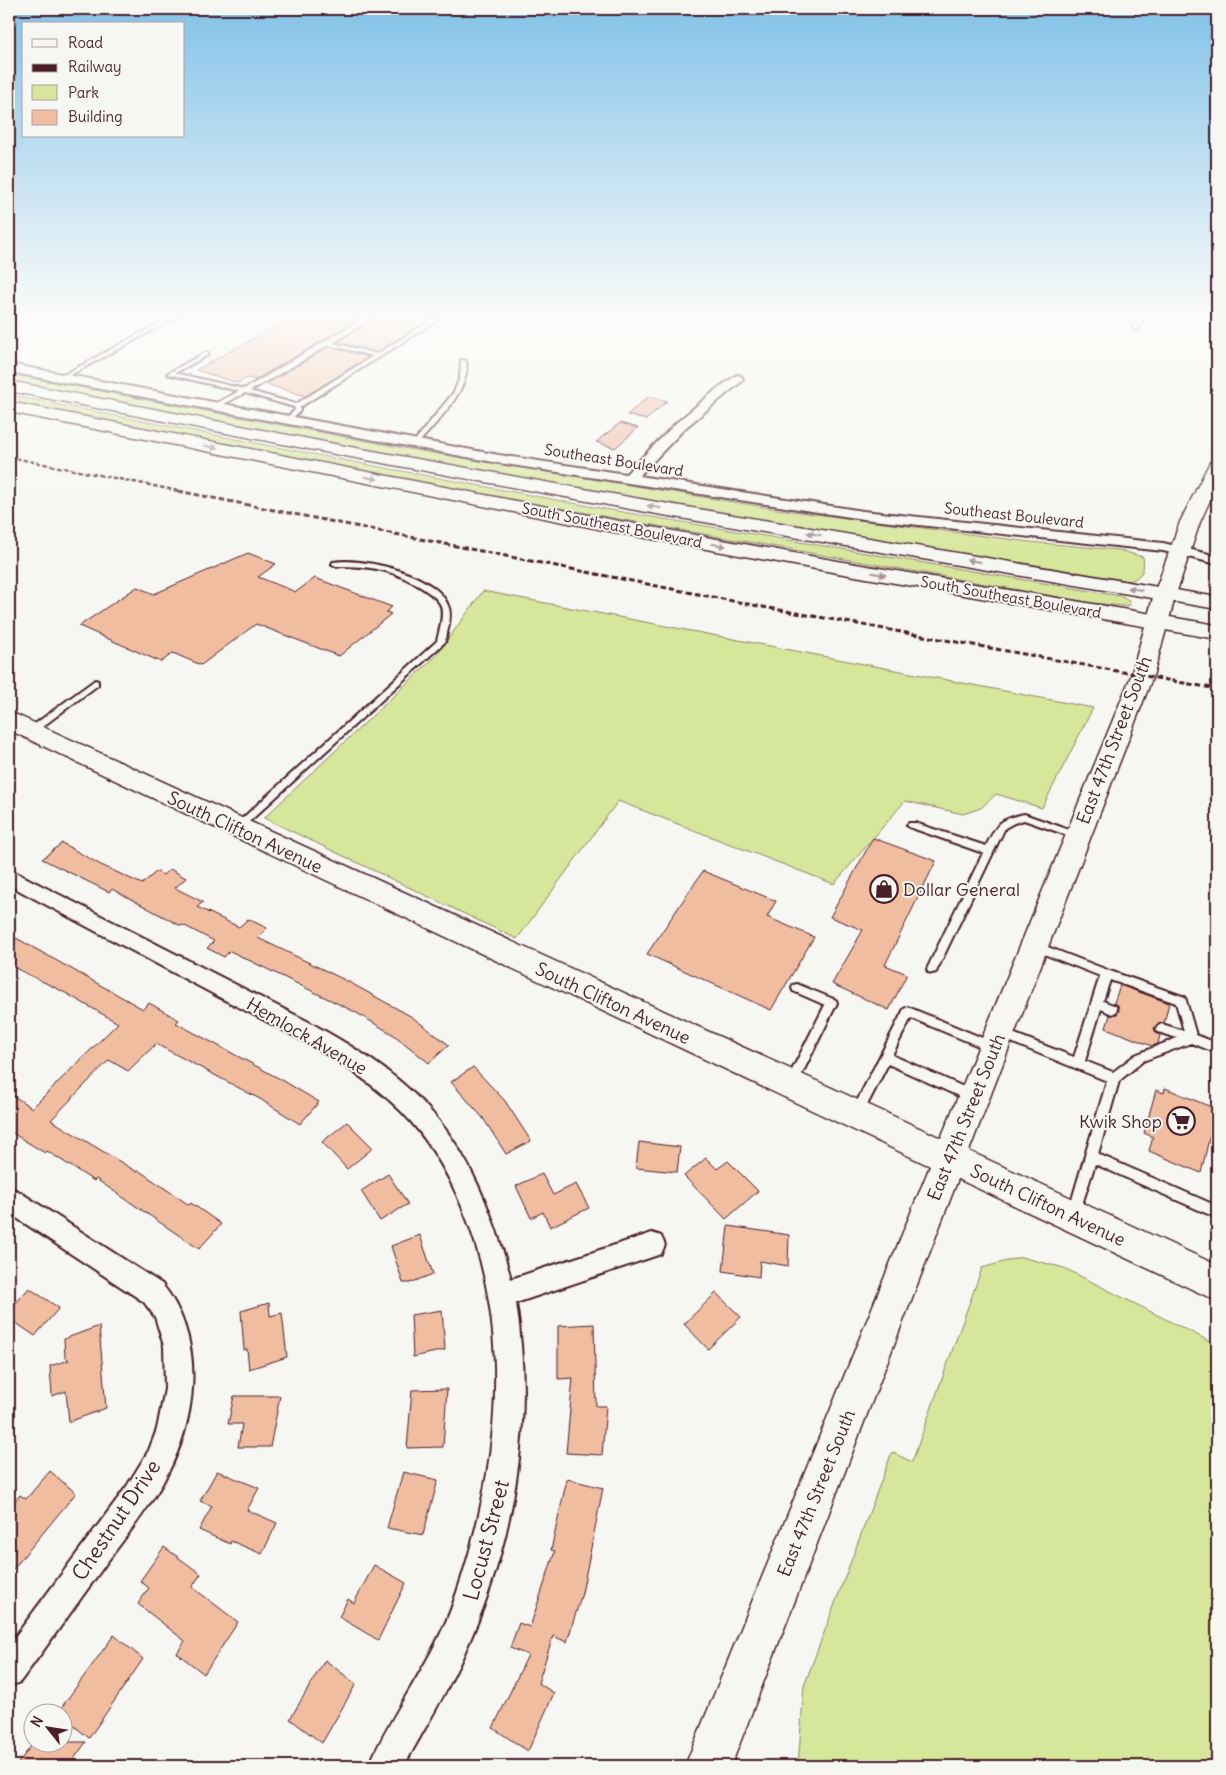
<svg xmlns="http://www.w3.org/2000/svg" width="1226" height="1775" viewBox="0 0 1226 1775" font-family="Delius,sans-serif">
  <rect width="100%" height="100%" fill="#f6f6f2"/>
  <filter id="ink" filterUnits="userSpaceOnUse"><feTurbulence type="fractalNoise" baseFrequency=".02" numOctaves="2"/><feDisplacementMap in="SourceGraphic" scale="10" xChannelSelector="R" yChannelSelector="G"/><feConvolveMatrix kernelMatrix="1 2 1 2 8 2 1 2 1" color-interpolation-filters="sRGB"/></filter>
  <g filter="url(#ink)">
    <!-- green -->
    <path fill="#d6e69a" stroke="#908262" d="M9 374 408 449 776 509 1030 542 1119 550 1143 557C1145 570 1142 576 1130 581L1003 561 564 486 9 382Z
      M9 395 364 464 605 509 1120 596 1129 601 1130 605 1123 606 1092 603 422 484 9 403Z
      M483 591 1093 708 1042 808 996 794 981 808 963 814 905 801 834 884 618 801 517 939 264 818 435 657Z
      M1021 1257 1064 1268 1217 1345V1766H798L804 1686 892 1452 912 1462 982 1268Z"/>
    <!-- building -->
    <path fill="#f0bda1" stroke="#4a1f2b" d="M298 314H367L255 380 247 378 238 383 196 370Z
      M380 314H413L430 319 377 352 338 342Z
      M329 347 368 357 306 396 266 384Z
      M649 396 667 401 646 420 627 415Z
      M620 423 638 428 615 448 596 442Z
      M248 553 276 564 258 577 296 592 315 578 392 607 386 612 391 614 339 656 256 624 201 665 173 653 161 662 79 626 137 587 154 594Z
      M873 838 936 861 885 965 907 974 889 1010 832 984 863 930 830 917Z
      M62 843 101 865 142 884 157 871 163 875 170 869 186 878 175 888 203 902 197 907 239 927 248 919 267 928 258 938 349 982 412 1017 449 1045 429 1063 394 1035 355 1012 230 951 224 957 207 948 214 941 183 925 181 926 112 889 109 892 42 859Z
      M703 871 776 901 767 917 814 937 771 1010 647 954Z
      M9 934 143 1009 149 1003 179 1020 176 1023 282 1080 319 1102 300 1124 260 1099 156 1044 128 1071 109 1060 51 1120 137 1172 138 1170 189 1205 191 1203 221 1224 199 1249 96 1179 94 1181 47 1151 45 1153 9 1131V1093L32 1108 118 1023 62 991 9 965Z
      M1120 985 1169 1003 1164 1023 1157 1024 1154 1028 1156 1033 1160 1035 1158 1044 1152 1046 1106 1028 1110 1015 1117 1014 1119 1010 1118 1005 1114 1003Z
      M473 1067 505 1101 531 1141 506 1154 483 1118 451 1082Z
      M1165 1088 1216 1109 1201 1173 1149 1151 1153 1137 1144 1133 1156 1090 1164 1093Z
      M347 1122 373 1148 347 1169 322 1142Z
      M639 1142 680 1147 677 1172 636 1168Z
      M706 1158 717 1169 728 1161 758 1191 726 1219 684 1176Z
      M388 1174 408 1204 380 1221 361 1191Z
      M542 1174 553 1195 576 1184 589 1208 550 1227 543 1212 531 1218 516 1186Z
      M728 1226 789 1235 788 1266 760 1261 759 1277 723 1271Z
      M420 1235 433 1274 410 1283H403L391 1246Z
      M29 1288 59 1308 35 1336 9 1318V1311Z
      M716 1293 741 1317 708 1349 684 1324Z
      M269 1303 270 1316 282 1313 287 1357 249 1369 247 1349 244 1350 241 1311Z
      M442 1310 445 1350 413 1357 411 1315Z
      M594 1324 596 1406H606L602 1455 566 1453 573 1378 558 1379V1326Z
      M99 1326 106 1408 69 1422 66 1391 52 1396 50 1366 69 1360 65 1357 64 1339Z
      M447 1389 443 1447 407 1448 412 1390Z
      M234 1396H280L270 1447H238L242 1424H228Z
      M50 1471 76 1493 9 1574V1508L20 1495 26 1499Z
      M217 1471 259 1488 247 1510 277 1523 262 1554 231 1541 230 1544 199 1530 212 1506 200 1501Z
      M403 1472 438 1480 423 1535 387 1528Z
      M567 1479 603 1488 582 1593 567 1642 553 1636 538 1683 554 1693 528 1751 493 1728 528 1655 510 1648 519 1623 530 1627 555 1551 551 1550Z
      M164 1547 201 1574 192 1587 238 1622 204 1674 177 1653 185 1641 138 1604 149 1588 140 1581Z
      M374 1565 406 1583 378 1640 339 1617 348 1599 354 1603Z
      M114 1635 143 1659 89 1738 62 1716V1712H58Z
      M325 1660 356 1684 322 1743 290 1719Z
      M34 1742H86L69 1766H16Z"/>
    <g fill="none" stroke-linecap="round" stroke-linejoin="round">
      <defs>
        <path id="lane" d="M176 314H183L63 379 58 378Z
          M371 314H378L333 343 377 354 433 319 438 320 300 407V411L289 421 284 420 295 410 294 407 245 393 217 407H213V405L239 391 167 374 206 352 208 353V355L175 373 244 389ZM329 345 373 356 296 404 250 391Z
          M1142 314H1148L1137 330H1133L1132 329Z
          M461 360 466 361C472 389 434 424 417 445H413V443L454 392 460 377Z
          M333 562C363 557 440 574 449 608 452 618 447 632 445 642L240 830H234L232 828 234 826 437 641C439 631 444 617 441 606 438 598 428 592 422 588 393 569 370 566 336 566L332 564Z
          M95 680 98 681V685L34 733H28L27 731 28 729Z
          M1024 814 1081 834 1083 836 1078 839 1024 820 1014 823 1005 828 936 972 932 973 928 972 927 969 983 853 909 827 907 825 909 823H915L986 846C998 823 998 820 1024 814Z
          M1035 942 1110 971 1185 997 1196 1035 1217 1043V1053L1191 1043 1143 1061 1119 1081 1098 1154 1217 1206V1218L1095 1164 1078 1217 1074 1219 1070 1217 1068 1213 1107 1081 996 1036 994 1033 996 1030 1000 1028 1074 1057 1100 976 1031 949 1030 946 1031 943ZM1110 980 1176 1003 1184 1031 1162 1024 1158 1026 1156 1029 1158 1032 1177 1038 1135 1055 1113 1072 1085 1061 1101 1009 1112 1014 1116 1012 1117 1009 1116 1006 1103 1001Z
          M797 984 836 1000 837 1003 795 1088 791 1089 787 1088 785 1084 825 1005 793 991 792 988 793 985Z
          M908 1007 997 1044 999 1047 997 1050 993 1052 911 1018 892 1055 975 1092 977 1096 975 1100 971 1101 967 1100 888 1064 861 1117 857 1118 853 1117 851 1113 853 1109 904 1009Z"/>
        <path id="street" d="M1206 314H1217V319Z
          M9 364 499 455 626 474 676 423 718 388 737 375 741 376 743 379 741 382 685 428 639 476 863 511 1163 543 1217 556V564L1163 551 863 519 499 463 9 372Z
          M9 869 307 1021C349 1044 391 1069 424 1104 470 1151 494 1217 511 1279L652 1233 661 1236 665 1245 661 1254 516 1303C535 1423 514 1545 463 1656 446 1694 424 1729 404 1766H369C393 1709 434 1660 454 1601 498 1474 515 1336 463 1209 448 1173 429 1139 401 1111 349 1060 283 1030 219 997 149 960 79 922 9 885Z
          M9 1187 18 1191 162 1284C208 1342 197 1423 162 1484 146 1512 126 1536 107 1562 78 1602 50 1642 20 1682L9 1687V1645L127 1486 149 1450 157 1429 165 1389 164 1346 155 1317 144 1302 9 1213Z"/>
        <path id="secondary" d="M1217 460V485L1200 522 1176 594 1153 676 969 1151 1217 1265V1301L958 1179 731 1766H685L930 1166 9 730V713L17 715 941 1138 1131 676 1154 594 1180 522 1210 462Z"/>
        <path id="primary" d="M9 381 345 446 657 502 1217 597V609L657 514 345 456 9 391Z
          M9 402 619 521 832 560 1217 625V639L832 572 619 533 9 412Z"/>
      </defs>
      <!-- lane casing -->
      <use href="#lane" stroke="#4a1f2b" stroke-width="4"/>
      <!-- street casing -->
      <use href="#street" stroke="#4a1f2b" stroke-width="4"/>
      <!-- secondary casing -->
      <use href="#secondary" stroke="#4a1f2b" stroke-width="3"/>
      <!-- primary casing -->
      <use href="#primary" stroke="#4a1f2b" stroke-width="3"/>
      <!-- lane -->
      <use href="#lane" fill="#f6f6f2" fill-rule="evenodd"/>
      <!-- street -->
      <use href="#street" fill="#f6f6f2" fill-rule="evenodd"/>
      <!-- secondary -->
      <use href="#secondary" fill="#f6f6f2" fill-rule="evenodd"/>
      <!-- primary -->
      <use href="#primary" fill="#f6f6f2" fill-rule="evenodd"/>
      <!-- rail-far1 -->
      <path stroke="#4a1f2b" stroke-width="2.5" stroke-dasharray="4.5 2.5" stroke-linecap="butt" d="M9 457 184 492"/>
      <!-- rail -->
      <path stroke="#4a1f2b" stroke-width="3" stroke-dasharray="5.5 3" stroke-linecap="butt" d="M178 491 763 607 1217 689"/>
    </g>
    <!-- one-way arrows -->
    <defs><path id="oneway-solid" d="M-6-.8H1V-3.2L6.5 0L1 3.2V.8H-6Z" transform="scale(1.25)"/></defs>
    <g fill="#a99598">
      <use href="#oneway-solid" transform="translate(211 447) rotate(11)"/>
      <use href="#oneway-solid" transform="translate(371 478) rotate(11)"/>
      <use href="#oneway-solid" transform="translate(654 507) rotate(-170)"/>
      <use href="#oneway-solid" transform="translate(814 534) rotate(-170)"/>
      <use href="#oneway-solid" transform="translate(719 545) rotate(10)"/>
      <use href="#oneway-solid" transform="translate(974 561) rotate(-170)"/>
      <use href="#oneway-solid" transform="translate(879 574) rotate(10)"/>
      <use href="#oneway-solid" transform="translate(1135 589) rotate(-170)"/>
    </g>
  </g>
  <!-- sky -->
  <linearGradient id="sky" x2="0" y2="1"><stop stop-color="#82c2e8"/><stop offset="0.56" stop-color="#fbfbf9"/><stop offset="1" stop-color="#fbfbf9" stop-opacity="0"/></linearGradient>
  <rect width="1226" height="563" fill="url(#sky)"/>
  <!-- icons -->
  <defs>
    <symbol id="shop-ring" viewBox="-11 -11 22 22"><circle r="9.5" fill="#f6f6f2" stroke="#4a1f2b" stroke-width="1.5"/><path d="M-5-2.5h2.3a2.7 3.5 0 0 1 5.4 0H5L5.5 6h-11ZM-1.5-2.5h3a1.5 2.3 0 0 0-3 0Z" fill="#4a1f2b"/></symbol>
    <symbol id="supermarket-ring" viewBox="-11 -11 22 22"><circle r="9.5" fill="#f6f6f2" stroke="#4a1f2b" stroke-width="1.5"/><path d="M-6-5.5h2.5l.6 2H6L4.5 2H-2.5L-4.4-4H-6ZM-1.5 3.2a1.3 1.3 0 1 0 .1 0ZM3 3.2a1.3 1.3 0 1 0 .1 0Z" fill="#4a1f2b"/></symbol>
  </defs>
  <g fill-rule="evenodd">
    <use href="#shop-ring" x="868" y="873" width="32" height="32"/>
    <use href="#supermarket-ring" x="1165" y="1105" width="32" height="32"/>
  </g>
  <g text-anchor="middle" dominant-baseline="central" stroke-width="4" stroke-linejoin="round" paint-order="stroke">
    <!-- far-street labels -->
    <g font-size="15" fill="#4a1f2b" stroke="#f6f6f2">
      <text transform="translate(614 460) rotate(9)">Southeast Boulevard</text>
      <text transform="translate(1014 515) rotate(6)">Southeast Boulevard</text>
      <text transform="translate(612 525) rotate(11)">South Southeast Boulevard</text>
      <text transform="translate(1011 597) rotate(10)">South Southeast Boulevard</text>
    </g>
    <!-- street labels -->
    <g font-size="18" fill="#4a1f2b" stroke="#f6f6f2">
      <text transform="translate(1114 740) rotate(-69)">East 47th Street South</text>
      <text transform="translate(245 832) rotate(25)">South Clifton Avenue</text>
      <text transform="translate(613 1003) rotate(25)">South Clifton Avenue</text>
      <text transform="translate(307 1036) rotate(30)">Hemlock Avenue</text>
      <text transform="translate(966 1117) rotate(-68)">East 47th Street South</text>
      <text transform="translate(1048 1205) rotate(25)">South Clifton Avenue</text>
      <text transform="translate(816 1493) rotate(-68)">East 47th Street South</text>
    </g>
    <!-- poi labels -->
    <g font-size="18" fill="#4a1f2b" stroke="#f6f6f2" text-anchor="start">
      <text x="903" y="889">Dollar General</text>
      <text x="1162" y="1121" text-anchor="end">Kwik Shop</text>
    </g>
    <!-- near-street labels -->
    <g font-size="21" fill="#4a1f2b" stroke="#f6f6f2">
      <text transform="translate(116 1520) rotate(-56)">Chestnut Drive</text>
      <text transform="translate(486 1540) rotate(-75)">Locust Street</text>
    </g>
  </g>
  <!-- margin -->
  <rect width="1226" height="1775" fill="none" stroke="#f6f6f2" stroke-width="30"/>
  <rect x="15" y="15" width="1196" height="1745" fill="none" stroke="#4a1f2b" stroke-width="2" filter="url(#ink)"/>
  <!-- legend -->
  <rect x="22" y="22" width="162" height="115" fill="#f6f6f2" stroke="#b1a0a2"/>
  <rect x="32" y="39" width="25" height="8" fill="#f6f6f2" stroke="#b1a0a2"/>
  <text x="68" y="48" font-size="15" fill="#4a1f2b">Road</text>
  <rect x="32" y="64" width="25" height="8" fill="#4a1f2b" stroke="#b1a0a2"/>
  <text x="68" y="72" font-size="15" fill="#4a1f2b">Railway</text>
  <rect x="32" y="85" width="25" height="15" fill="#d6e69a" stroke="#b1a0a2"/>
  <text x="68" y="98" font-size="15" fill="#4a1f2b">Park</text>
  <rect x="32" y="110" width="25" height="15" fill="#f0bda1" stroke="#b1a0a2"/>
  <text x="68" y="122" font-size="15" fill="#4a1f2b">Building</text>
  <!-- north arrow -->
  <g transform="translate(48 1728) rotate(300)"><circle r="24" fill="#f6f6f2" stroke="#b1a0a2"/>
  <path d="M0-4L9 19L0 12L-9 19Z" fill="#4a1f2b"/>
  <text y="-8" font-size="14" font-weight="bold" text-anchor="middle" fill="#4a1f2b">N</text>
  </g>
</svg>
